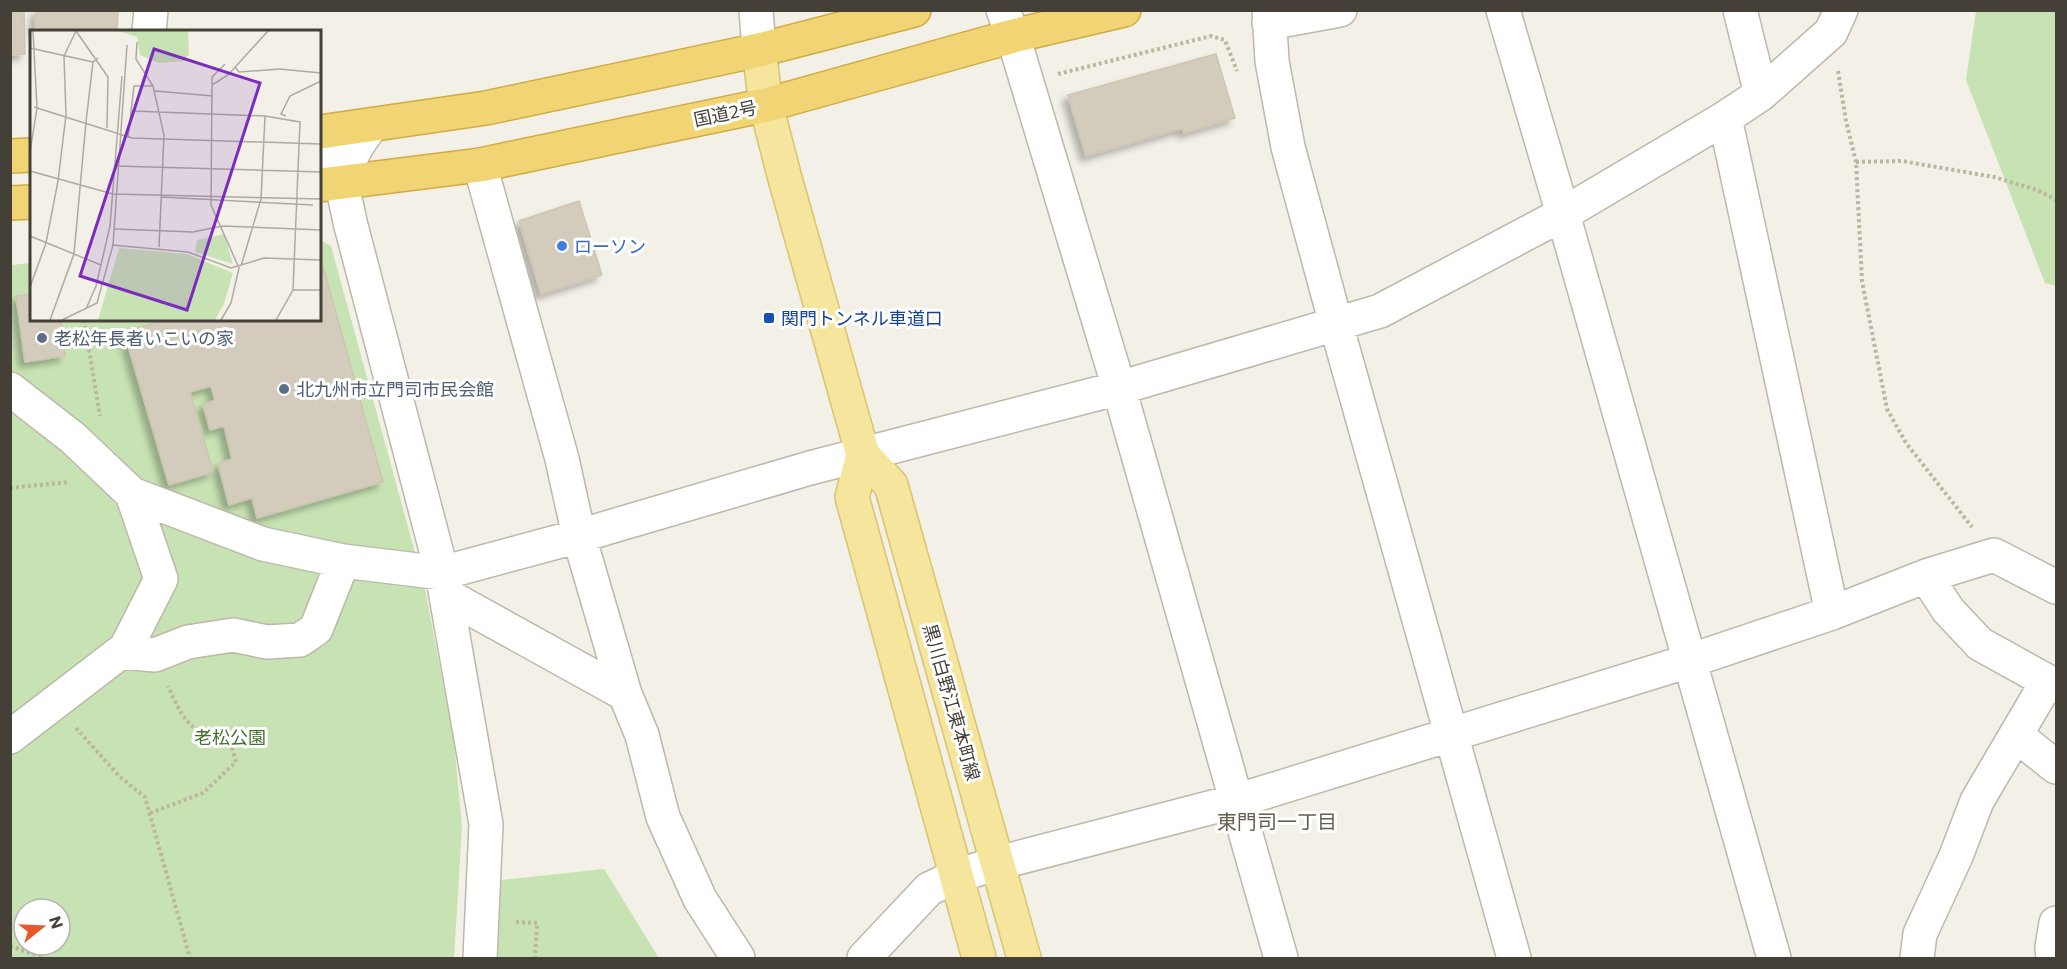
<svg xmlns="http://www.w3.org/2000/svg" width="2067" height="969" viewBox="0 0 2067 969" font-family="Commissioner,'Noto Sans JP',sans-serif">
  <defs>
    <filter id="shadow"><feDropShadow dx="-5.5" dy="5.5" stdDeviation="3" flood-color="#0004"/></filter>
  </defs>
  <rect width="100%" height="100%" fill="#f2f0e7"/>
  <!-- green -->
  <path fill="#c8e3b3" fill-rule="evenodd" d="M1976 11H2056V286L2045 283 1966 80Z
    M320 240 331 246 425 589 454 741 462 827 454 958H11V265L31 263 32 320H320ZM24 909H60V945H24Z
    M604 869 659 958H496L501 880Z"/>
  <!-- building -->
  <path fill="#d3ccbd" stroke="#cdc5b1" stroke-width="1.5" filter="url(#shadow)" d="M10 10H24L25 54 10 55Z
    M36 10H118L117 32H35Z
    M1216 54 1235 118 1184 133 1183 128 1086 156 1068 95Z
    M579 201 602 275 541 294 519 221Z
    M322 263 383 482 257 518 252 498 229 505 218 464 232 459 224 426 210 430 203 405 215 400 211 386 190 392 213 472 169 485 124 332 164 320H320V264Z
    M32 294V320H61L65 356 25 362 16 296Z"/>
  <g fill="none" stroke-linecap="round" stroke-linejoin="round">
    <defs>
      <path id="minor" d="M756 10 759 50
        M1003 10 1013 36 1119 388 1281 958
        M1269 10 1272 61 1288 147 1336 324 1514 958
        M1503 10 1563 214 1774 958
        M1740 10 1761 94
        M1269 23 1340 10
        M149 32 151 10
        M1725 118 1832 613
        M320 146C340 170 344 192 350 222L442 573 486 824 480 958
        M480 165 562 459 579 536 625 694 642 735 663 817 700 899 738 958
        M342 184C350 158 355 146 372 125
        M10 389 73 438 132 494 263 544 343 561 442 573 579 536 810 468 1119 388 1380 311 1563 214 1725 118 1761 94 1831 32 1841 10
        M1926 576 1994 555 2056 587
        M446 595 625 694
        M121 652 155 655 188 642 233 635 267 642 300 640 316 629 343 561
        M2017 736 2056 767
        M10 737 126 648 161 579 132 494
        M864 958 929 889 956 876 998 863 1236 801 1689 661 1832 613 1926 576 1948 610 1980 644 2056 686
        M1917 958 1920 934 1956 856 1977 801 2047 682
        M2053 958 2052 947 2056 923"/>
      <path id="major" d="M759 50 766 105 784 175 863 455 891 485 1024 958
        M863 455 852 497 979 958"/>
      <path id="highway" d="M320 132 486 108 759 50 914 10
        M10 156 32 155
        M320 185 480 165 766 105 1013 36 1124 10
        M10 203 32 202"/>
    </defs>
    <!-- minor casing -->
    <use href="#minor" stroke="#bdb8aa" stroke-width="36"/>
    <!-- major casing -->
    <use href="#major" stroke="#d9c46e" stroke-width="36"/>
    <!-- highway casing -->
    <use href="#highway" stroke="#d0ab43" stroke-width="36"/>
    <!-- path -->
    <path stroke="#bdb59d" stroke-width="4" stroke-dasharray="3 3" stroke-linecap="butt" d="M1838 71 1846 121 1856 162 1862 281 1887 409 1906 443 1972 527
      M1058 74 1211 36 1225 40 1237 71
      M1856 162 1902 161 1994 177 2037 190 2056 200
      M84 320 100 416
      M10 488 69 482
      M76 728 120 777 145 797 190 958
      M150 813 203 793 236 762 231 744C193 736 183 721 168 686
      M516 922 537 923 535 958
      M10 946 44 958"/>
    <!-- minor -->
    <use href="#minor" stroke="#fff" stroke-width="33"/>
    <!-- major -->
    <use href="#major" stroke="#f5e59d" stroke-width="33"/>
    <!-- highway -->
    <use href="#highway" stroke="#f1d473" stroke-width="33"/>
  </g>
  <!-- markers -->
  <circle fill="#3f7fe0" stroke="#fff" stroke-width="2" cx="562" cy="246" r="6"/>
  <rect fill="#1a4fb4" stroke="#fff" stroke-width="2" x="763" y="312" width="12" height="12" rx="3"/>
  <g fill="#5c6f8a" stroke="#fff" stroke-width="2">
    <circle cx="42" cy="338" r="6"/>
    <circle cx="284" cy="389" r="6"/>
  </g>
  <g text-anchor="middle" dominant-baseline="central" stroke-width="6" stroke-linejoin="round" paint-order="stroke">
    <!-- street labels -->
    <g font-size="18" fill="#444037" stroke="#fff">
      <text transform="translate(725 113) rotate(-12)">国道2号</text>
      <text transform="translate(952 702) rotate(74)">黒川白野江東本町線</text>
    </g>
    <!-- shop labels -->
    <g font-size="18" fill="#366cbe" stroke="#fff" text-anchor="start">
      <text x="574" y="246">ローソン</text>
    </g>
    <!-- transit labels -->
    <g font-size="18" fill="#164399" stroke="#fff" text-anchor="start">
      <text x="781" y="318">関門トンネル車道口</text>
    </g>
    <!-- service labels -->
    <g font-size="18" fill="#4e5e75" stroke="#fff" text-anchor="start">
      <text x="54" y="338">老松年長者いこいの家</text>
      <text x="296" y="389">北九州市立門司市民会館</text>
    </g>
    <!-- park labels -->
    <g font-size="18" fill="#41712f" stroke="#fff">
      <text x="230" y="737">老松公園</text>
    </g>
    <!-- neighbourhood labels -->
    <g font-size="20" fill="#665f4f" stroke="#fff">
      <text x="1277" y="821">東門司一丁目</text>
    </g>
  </g>
  <!-- overview -->
  <g transform="translate(30 30)">
    <rect width="291" height="291" fill="#f2f0e7"/>
    <path d="M89 1H158L159 24 154 31 129 33 110 25 107 7ZM194 204 203 234 165 222 167 210ZM89 218 157 224 203 243 194 274 185 290H68Z" fill="#c8e3b3"/>
    <path fill="none" stroke="#acaaa1" stroke-width="1.5" d="M46 1 78 47 77 98M107 12 106 29 123 56 134 105 129 217M0 18 63 32M205 37 209 42 250 39 291 43M0 42V87M182 55V47L195 34M125 61 183 66M4 77 102 108 291 114M102 81 235 86 270 92 263 260 246 290M256 86 251 84 260 66 291 51M98 107 104 56H123M0 122 7 78 3 1M86 136 291 142M0 141 83 164M83 164 291 169M131 167 283 175M85 199 163 202 192 196 291 200M0 206 71 235M82 215 158 222 201 238 234 228 291 230M211 236 231 169 235 86M0 257 16 213 28 151 36 85 34 26 46 1M263 260H291M56 279 66 256 80 196 92 46M20 290 44 224 56 92 63 32 68 28M32 290 67 273 83 215 97 15M191 290 201 273 209 238 181 175 182 55 198 45 238 1"/>
    <path fill="#7b2cbf" fill-opacity="0.15" stroke="#7b2cbf" stroke-width="3" d="M124 19 230 53 157 280 50 246Z"/>
    <rect width="291" height="291" fill="none" stroke="#444037" stroke-width="3"/>
  </g>
  <!-- border -->
  <rect width="2067" height="969" fill="none" stroke="#444037" stroke-width="24"/>
  <!-- north arrow -->
  <g transform="translate(42 927) rotate(72)"><circle r="28" fill="#ffffff" stroke="#b4b3af" stroke-width="1.5"/>
  <path d="M0-4.5L10 22L0 15L-10 22Z" fill="#e75929"/>
  <text y="-9" font-size="16" font-weight="bold" text-anchor="middle" fill="#444037">N</text>
  </g>
</svg>
